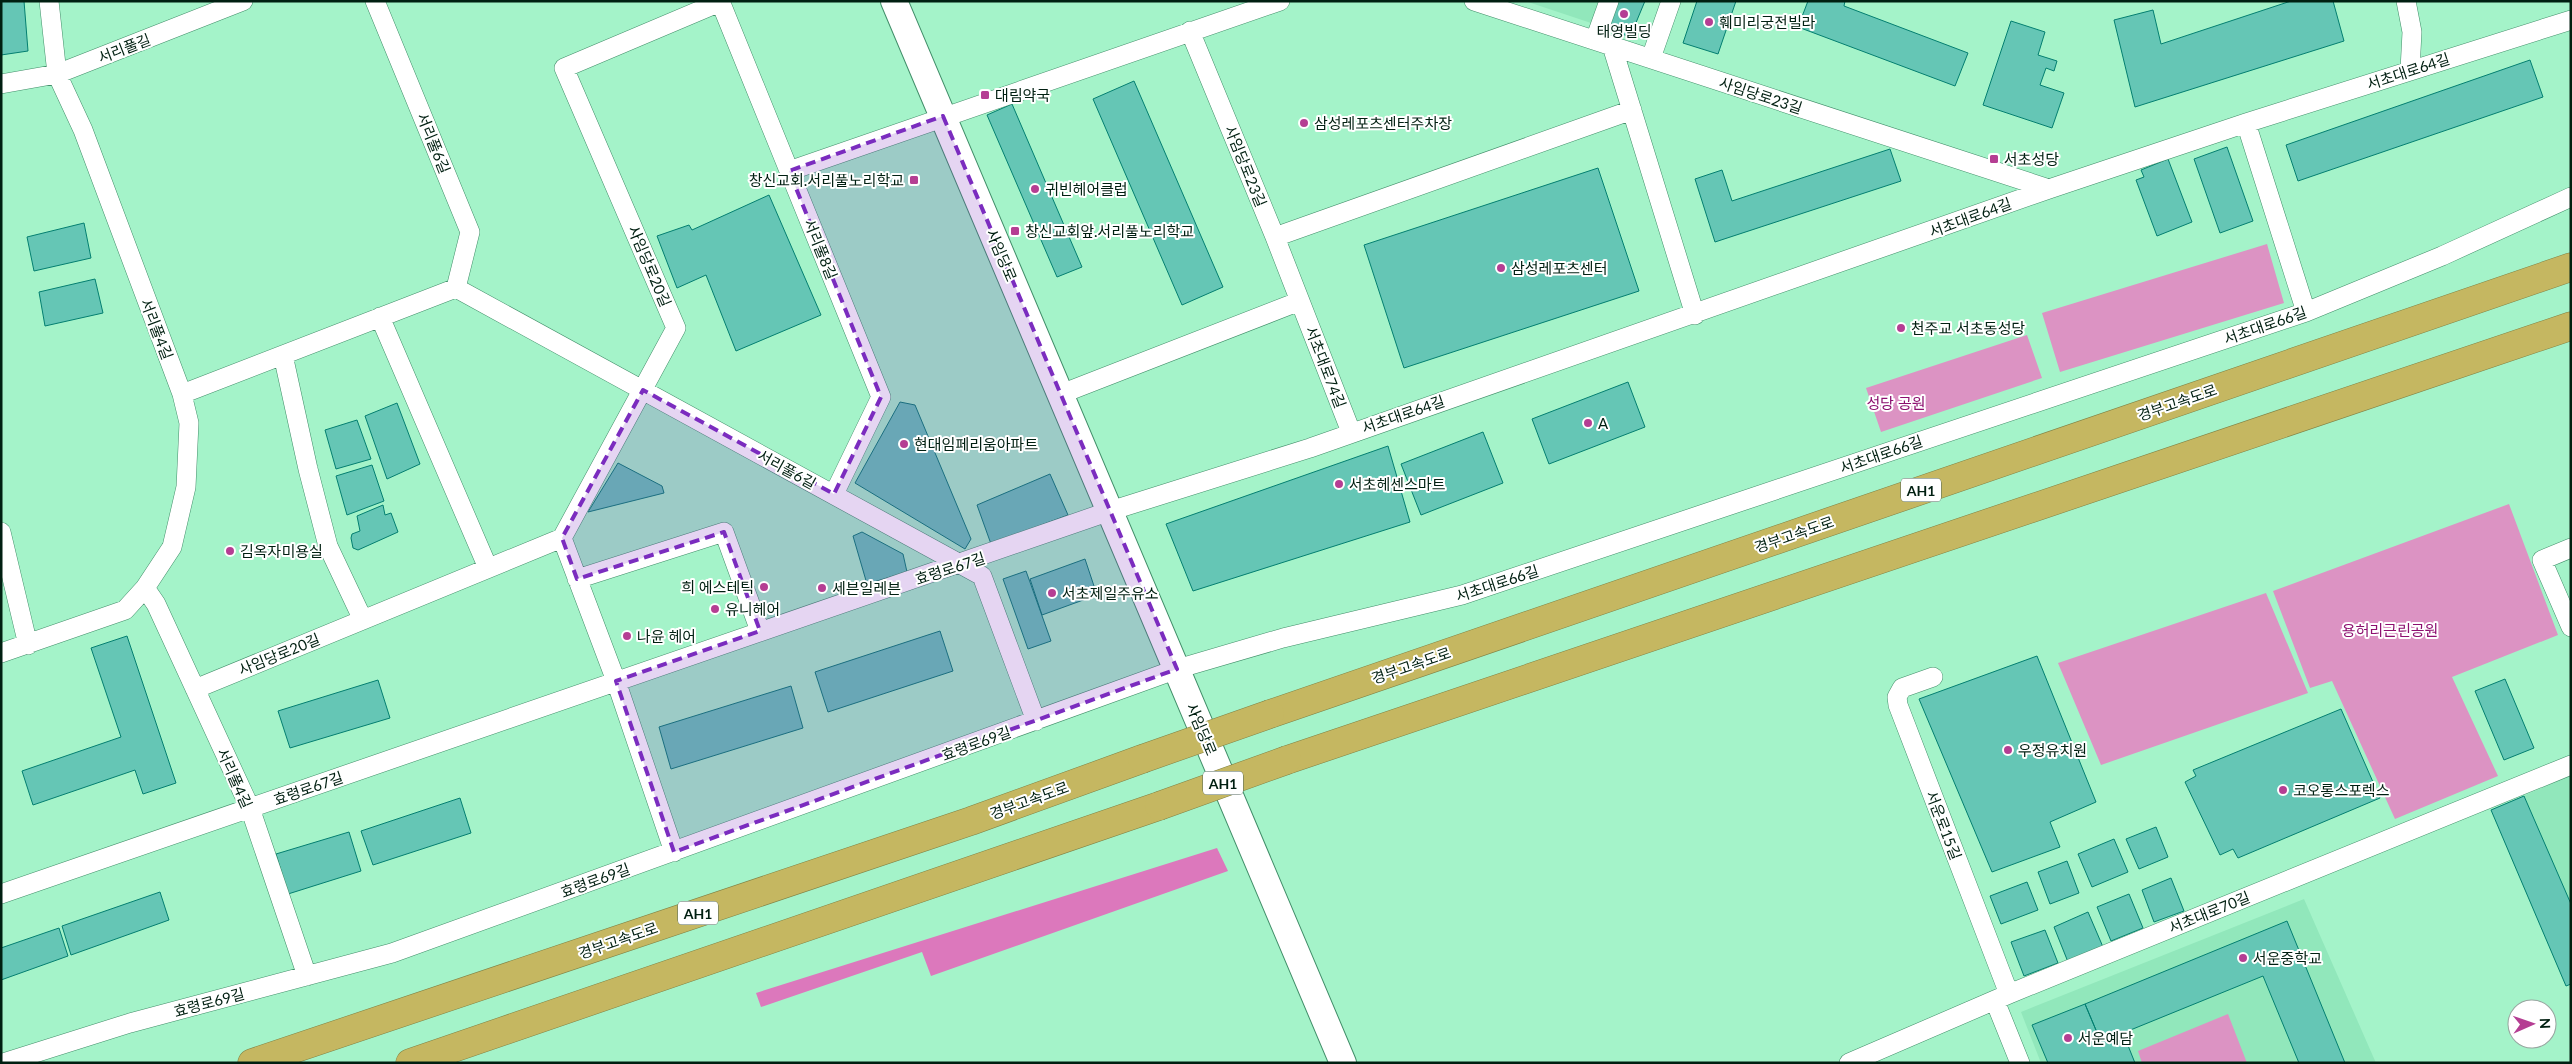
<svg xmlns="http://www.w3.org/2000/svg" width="2572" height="1064" viewBox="0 0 2572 1064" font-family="Lato,'Noto Sans KR',sans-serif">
  <rect width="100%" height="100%" fill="#a4f3c9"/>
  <!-- built -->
  <path fill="#91e7bb" d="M1525 1H1604L1597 25Z
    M2571 775V984L2566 986 2491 810Z
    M2304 899 2376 1063H2041L2021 1012Z"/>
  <!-- green -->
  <path fill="#dc93c3" d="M2267 244 2284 303 2060 372 2042 313Z
    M2027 335 2042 378 1881 432 1866 388Z
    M2509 504 2558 635 2452 677 2498 776 2395 819 2332 681 2310 688 2273 591Z
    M2266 593 2308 693 2101 765 2058 663Z
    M2228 1014 2247 1063H2142L2138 1051Z"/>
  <!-- forest -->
  <path fill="#dc78bc" d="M1217 848 1228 871 931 976 922 952 761 1007 756 993Z"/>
  <!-- building -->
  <path fill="#65c6b5" stroke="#037f70" d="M1 1H24L28 51 1 55Z
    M1614 1H1645L1630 37 1603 27Z
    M1697 1H1736L1718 54 1683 43Z
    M1808 1H1845L1844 6 1968 53 1955 86 1798 27Z
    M2291 1H2333L2344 41 2135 107 2114 20 2153 10 2161 44Z
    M2011 21 2045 32 2038 55 2057 61 2054 71 2046 68 2040 85 2064 93 2052 128 1983 105Z
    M2530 60 2543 97 2298 181 2286 145Z
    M1134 81 1223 287 1182 305 1093 99Z
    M1012 104 1082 267 1057 277 987 115Z
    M2227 147 2253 221 2220 233 2194 159Z
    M1890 149 1901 181 1715 242 1695 179 1722 170 1732 201Z
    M2168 159 2192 222 2157 236 2136 180 2144 177 2141 170Z
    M1598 168 1639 291 1404 368 1364 245Z
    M769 195 821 315 736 351 706 275 677 288 657 236 689 225 692 230Z
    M84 223 91 258 34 271 27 237Z
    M95 279 103 313 45 326 39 292Z
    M1628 382 1645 427 1549 464 1532 419Z
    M900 402 915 405 971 539 965 549 855 483Z
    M397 403 420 464 387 479 365 416Z
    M357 420 371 459 336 469 325 430Z
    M1483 432 1503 483 1421 515 1401 464Z
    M1388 446 1410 522 1193 591 1166 524Z
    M618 463 662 486 664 493 588 512Z
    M372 465 384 501 347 515 336 476Z
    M1050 474 1068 515 991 544 977 505Z
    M383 505 385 515 391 513 398 532 358 550 353 548 351 538 352 534 360 531 357 516Z
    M862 532 903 554 907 572 867 584 853 536Z
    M1085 559 1097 595 1042 615 1030 579Z
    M1026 571 1051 641 1028 649 1003 579Z
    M940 631 953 671 828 712 815 672Z
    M127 636 176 783 143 794 135 770 33 805 22 771 121 737 91 648Z
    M2037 656 2096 802 2050 822 2060 847 1992 872 1919 699Z
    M2505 679 2534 748 2504 760 2475 691Z
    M378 680 390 718 290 748 278 711Z
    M791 686 803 728 671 769 659 727Z
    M2341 709 2380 798 2238 858 2233 849 2220 855 2185 782 2196 776 2193 770Z
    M2524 796 2571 904V984L2566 986 2491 810Z
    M460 798 471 833 373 865 361 831Z
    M2156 827 2168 857 2139 869 2126 839Z
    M349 832 361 871 288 894 276 854Z
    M2114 839 2128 872 2092 887 2078 854Z
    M2067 861 2079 893 2050 904 2038 872Z
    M2171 878 2184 911 2154 922 2142 890Z
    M2027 882 2038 910 2001 924 1990 896Z
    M160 892 169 920 71 955 62 926Z
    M2129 894 2143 928 2111 941 2097 907Z
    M2088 912 2103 947 2068 962 2054 927Z
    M2287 921 2345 1063H2299L2263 976 2101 1042 2085 1004Z
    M59 928 68 956 1 980V948Z
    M2045 930 2058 963 2024 976 2011 942Z
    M2085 1004 2101 1042 2123 1033 2135 1063H2048L2032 1025Z"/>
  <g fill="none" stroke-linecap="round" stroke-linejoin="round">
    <defs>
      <path id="street" d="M720 1 881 397 834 494
        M1474 1 2049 189
        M2406 1 2412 32 2410 70
        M1190 31 1275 237 1351 432
        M1595 40 1609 1
        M1612 46 1695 315
        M1651 58 1671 1
        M1 84 57 74 243 1
        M2246 123 2306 312
        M789 171 1280 1
        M1275 237 1632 110
        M456 288 982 576 1036 721
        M380 317 488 568
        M283 355 308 469 328 546 363 620
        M182 394 456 288 470 232 375 1
        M1061 394 1300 301
        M1 532 28 645
        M562 538 616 681 674 852
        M2571 548 2542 560 2571 627
        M577 579 724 532 760 631
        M145 588 156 604 250 808 307 976
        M1 653 125 610 145 588 172 547 186 487 189 423 182 394 83 130 57 74 49 1
        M1933 677 1902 688 1897 697 1898 705 2009 994
        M195 689 562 538 676 328 564 68 720 2
        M1 894 1110 511 1310 448 2049 189 2246 123 2571 20
        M1995 1001 2020 1063
        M3 1063 130 1023 392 953 1177 669 1283 638 1462 595 2306 312 2442 256 2571 197
        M1849 1063 2009 994 2571 765"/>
      <path id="secondary" d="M894 1 1343 1063"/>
      <path id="highway" d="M1270 714 2571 267
        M1287 760 2571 326
        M252 1063 971 821 1142 759
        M410 1063 1159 806"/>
    </defs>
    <!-- street casing -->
    <use href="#street" stroke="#418e69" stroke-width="20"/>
    <!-- secondary casing -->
    <use href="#secondary" stroke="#418e69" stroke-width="28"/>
    <!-- highway casing -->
    <use href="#highway" stroke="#808245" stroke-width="29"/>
    <!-- street -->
    <use href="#street" stroke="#fff" stroke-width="19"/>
    <!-- secondary -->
    <use href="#secondary" stroke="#fff" stroke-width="26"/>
    <!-- highway -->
    <use href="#highway" stroke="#c5b761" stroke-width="28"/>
    <defs>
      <path id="highway-bridge" d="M1142 759 1270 714
        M1159 806 1287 760"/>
    </defs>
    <!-- highway-bridge casing -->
    <use href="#highway-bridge" stroke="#808245" stroke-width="29" stroke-linecap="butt"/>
    <!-- highway-bridge -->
    <use href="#highway-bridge" stroke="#c5b761" stroke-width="28"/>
  </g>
  <!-- marked area -->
  <path fill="#7b2cbf" fill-opacity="0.2" stroke="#7b2cbf" stroke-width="4" stroke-dasharray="10 6" stroke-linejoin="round" d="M943 116 1177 669 674 852 616 681 760 631 724 532 577 579 562 538 643 390 834 494 881 397 789 171Z"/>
  <!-- markers -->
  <g fill="#b53e93" stroke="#fff" stroke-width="2">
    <circle cx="1624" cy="14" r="5"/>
    <circle cx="1709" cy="22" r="5"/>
    <rect x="980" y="90" width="10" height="10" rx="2.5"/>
    <circle cx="1304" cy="123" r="5"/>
    <rect x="1989" y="154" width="10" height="10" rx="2.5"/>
    <rect x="909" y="175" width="10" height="10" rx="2.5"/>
    <circle cx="1035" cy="189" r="5"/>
    <rect x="1010" y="226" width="10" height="10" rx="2.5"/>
    <circle cx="1501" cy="268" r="5"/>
    <circle cx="1901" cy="328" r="5"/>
    <circle cx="1588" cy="423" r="5"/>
    <circle cx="904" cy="444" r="5"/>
    <circle cx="1339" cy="484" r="5"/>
    <circle cx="230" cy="551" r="5"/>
    <circle cx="764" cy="587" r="5"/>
    <circle cx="822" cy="588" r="5"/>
    <circle cx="1052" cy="593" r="5"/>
    <circle cx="715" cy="609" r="5"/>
    <circle cx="627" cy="636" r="5"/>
    <circle cx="2008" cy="750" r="5"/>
    <circle cx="2283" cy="790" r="5"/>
    <circle cx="2243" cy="958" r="5"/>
    <circle cx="2068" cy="1038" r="5"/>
  </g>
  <g text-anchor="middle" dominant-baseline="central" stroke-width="4" stroke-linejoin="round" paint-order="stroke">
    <!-- shield labels -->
    <g fill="#fff" stroke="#4c6258" stroke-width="1">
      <rect x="1901" y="478.5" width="40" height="23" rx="4"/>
      <rect x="1203" y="771.5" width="40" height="23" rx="4"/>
      <rect x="678" y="901.5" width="40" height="23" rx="4"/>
    </g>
    <g font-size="14" font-weight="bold" fill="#001f11">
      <text x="1921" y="490">AH1</text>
      <text x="1223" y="783">AH1</text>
      <text x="698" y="913">AH1</text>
    </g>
    <!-- poi labels -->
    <g font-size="15" fill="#001f11" stroke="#fff" text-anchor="start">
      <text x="1719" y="22">훼미리궁전빌라</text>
      <text x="1624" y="31" text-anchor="middle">태영빌딩</text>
      <text x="995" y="95">대림약국</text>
      <text x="1314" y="123">삼성레포츠센터주차장</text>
      <text x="2004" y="159">서초성당</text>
      <text x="904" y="180" text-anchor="end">창신교회.서리풀노리학교</text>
      <text x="1045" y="189">귀빈헤어클럽</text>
      <text x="1025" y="231">창신교회앞.서리풀노리학교</text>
      <text x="1511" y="268">삼성레포츠센터</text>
      <text x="1911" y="328">천주교 서초동성당</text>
      <text x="1598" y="423">A</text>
      <text x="914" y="444">현대임페리움아파트</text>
      <text x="1349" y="484">서초헤센스마트</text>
      <text x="240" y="551">김옥자미용실</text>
      <text x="754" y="587" text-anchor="end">희 에스테틱</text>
      <text x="832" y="588">세븐일레븐</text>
      <text x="1062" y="593">서초제일주유소</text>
      <text x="725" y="609">유니헤어</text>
      <text x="637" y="636">나윤 헤어</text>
      <text x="2018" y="750">우정유치원</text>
      <text x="2293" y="790">코오롱스포렉스</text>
      <text x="2253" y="958">서운중학교</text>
      <text x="2078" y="1038">서운예담</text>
    </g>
    <!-- street labels -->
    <g font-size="15" fill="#001f11" stroke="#fff">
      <text transform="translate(124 48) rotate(-21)">서리풀길</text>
      <text transform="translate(2408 71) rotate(-18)">서초대로64길</text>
      <text transform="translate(1761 95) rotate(18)">사임당로23길</text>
      <text transform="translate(434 143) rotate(68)">서리풀6길</text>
      <text transform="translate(1246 166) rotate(68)">사임당로23길</text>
      <text transform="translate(1970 217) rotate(-20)">서초대로64길</text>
      <text transform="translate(821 249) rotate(68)">서리풀8길</text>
      <text transform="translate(1002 255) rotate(67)">사임당로</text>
      <text transform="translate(650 266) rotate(67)">사임당로20길</text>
      <text transform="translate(2265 325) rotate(-19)">서초대로66길</text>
      <text transform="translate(157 329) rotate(69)">서리풀4길</text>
      <text transform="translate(1326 367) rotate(69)">서초대로74길</text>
      <text transform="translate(2177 402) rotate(-19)">경부고속도로</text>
      <text transform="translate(1403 414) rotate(-19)">서초대로64길</text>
      <text transform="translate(1881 454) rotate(-19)">서초대로66길</text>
      <text transform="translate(787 469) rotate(29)">서리풀6길</text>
      <text transform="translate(1794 534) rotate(-19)">경부고속도로</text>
      <text transform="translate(950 568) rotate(-18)">효령로67길</text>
      <text transform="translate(1497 583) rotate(-18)">서초대로66길</text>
      <text transform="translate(279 654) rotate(-22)">사임당로20길</text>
      <text transform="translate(1411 665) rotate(-19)">경부고속도로</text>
      <text transform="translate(1202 729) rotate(67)">사임당로</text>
      <text transform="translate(976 743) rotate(-20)">효령로69길</text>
      <text transform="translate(235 778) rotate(66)">서리풀4길</text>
      <text transform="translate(308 788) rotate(-19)">효령로67길</text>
      <text transform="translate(1029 800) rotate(-20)">경부고속도로</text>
      <text transform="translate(1944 825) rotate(69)">서운로15길</text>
      <text transform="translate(595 880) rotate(-20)">효령로69길</text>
      <text transform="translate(2209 912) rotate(-22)">서초대로70길</text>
      <text transform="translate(618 940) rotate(-19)">경부고속도로</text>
      <text transform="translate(209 1002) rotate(-15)">효령로69길</text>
    </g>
    <!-- park labels -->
    <g font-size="15" fill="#8c0f6f" stroke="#fff">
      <text x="1896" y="403">성당 공원</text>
      <text x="2390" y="630">용허리근린공원</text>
    </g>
  </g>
  <!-- border -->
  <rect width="2572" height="1064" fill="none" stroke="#001f11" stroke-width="5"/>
  <!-- north arrow -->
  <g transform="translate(2532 1024) rotate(88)"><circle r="24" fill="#ffffff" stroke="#99a5a0"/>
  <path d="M0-4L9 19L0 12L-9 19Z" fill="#b53e93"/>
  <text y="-8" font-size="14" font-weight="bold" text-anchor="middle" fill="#001f11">N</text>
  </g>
</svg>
